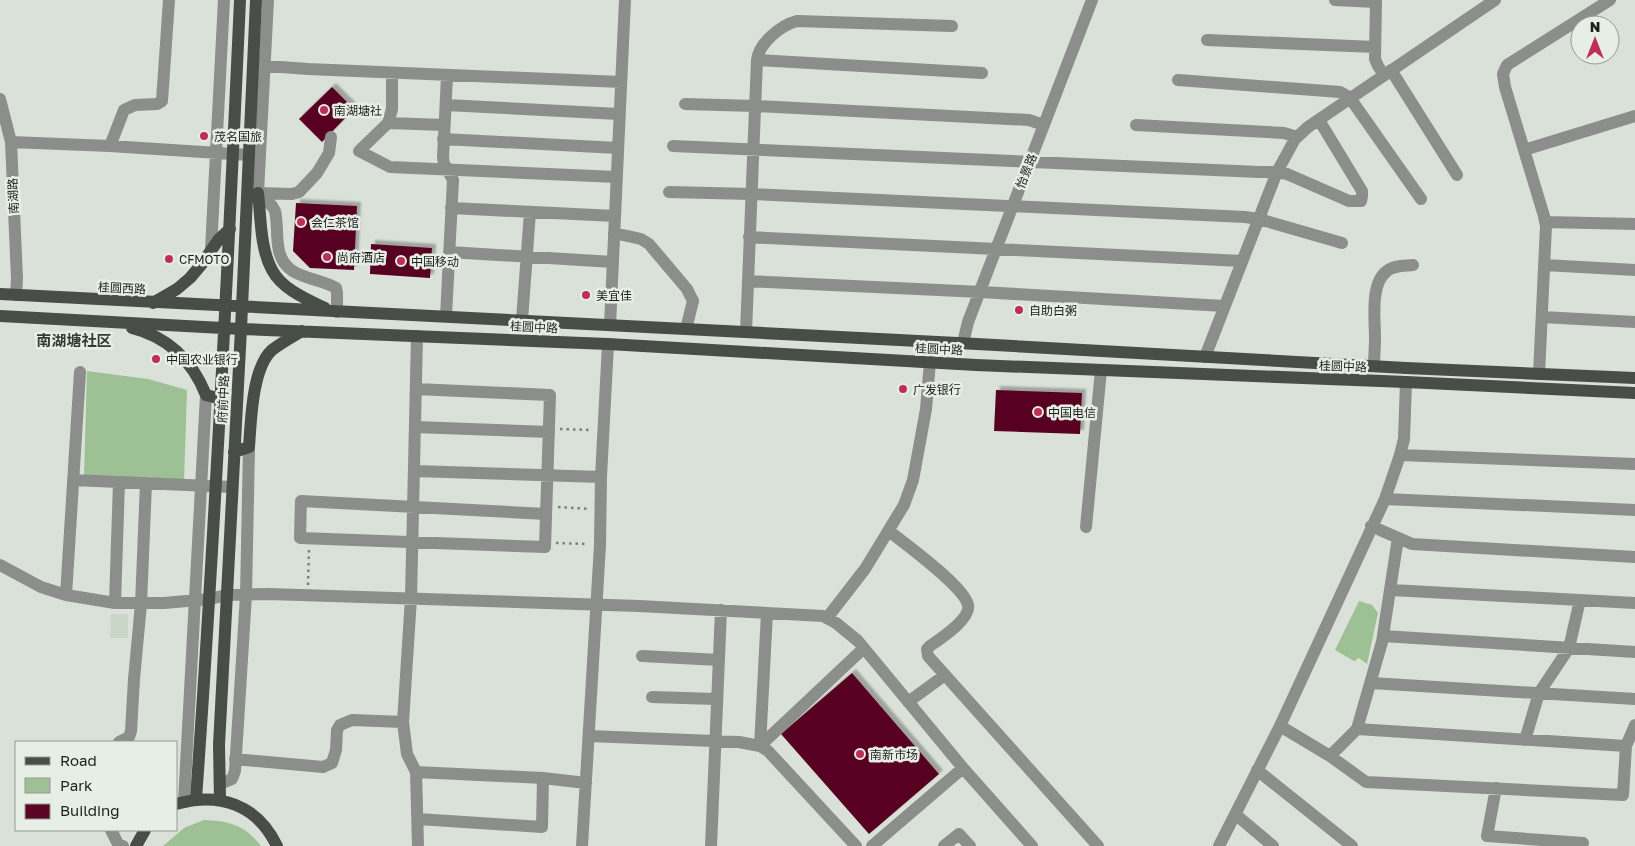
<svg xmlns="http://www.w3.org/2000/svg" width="1635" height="846" viewBox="0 0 1635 846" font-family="'Golos Text','Noto Sans SC',sans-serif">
  <defs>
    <filter id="shadow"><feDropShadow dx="4" dy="-4" stdDeviation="1" flood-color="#0004"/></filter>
  </defs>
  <rect width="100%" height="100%" fill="#d9e1d8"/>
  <!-- built -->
  <path fill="#cad6c8" d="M111 614H128V638H110Z"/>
  <!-- green -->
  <path fill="#9dc095" d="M87 371 148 379 187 390 184 481 84 476Z
    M1359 601 1372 605 1378 613 1367 664 1359 658 1354 661 1335 650Z
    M204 820C229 821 245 825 261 846H163L184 828Z"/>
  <!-- building -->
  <path fill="#590523" filter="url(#shadow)" d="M332 87 354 109 322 142 299 119Z
    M296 203 357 206 354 270 310 268 293 251Z
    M371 244 432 248 430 278 370 274Z
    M996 390 1082 393 1080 434 994 431Z
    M852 673 939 774 869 834 781 734Z"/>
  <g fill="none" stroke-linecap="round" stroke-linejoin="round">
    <!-- path -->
    <path stroke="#7c817b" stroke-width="2.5" stroke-dasharray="2.5 4" stroke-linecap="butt" d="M560 429 592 430
      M558 507 590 509
      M556 543 588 544
      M308 585 309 550"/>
    <!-- minor -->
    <path stroke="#8b8e8a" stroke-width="12" d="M268 0 258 193 272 206 275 211C278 224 276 238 279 251 286 280 316 276 336 288L337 293V312
      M1335 0 1376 2
      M1376 0 1375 59 1378 66 1384 75
      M1207 40 1375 47
      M757 60 982 73
      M253 65 308 69 621 82
      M1391 70 1457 175
      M392 73V109L388 123 359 151 390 167 617 177
      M1178 80 1340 92 1350 98 1421 199
      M0 99 11 142 17 278 16 295
      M685 104 755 106 1029 120 1044 125
      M446 105 619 114
      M388 123 444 125
      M1136 125 1284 133 1297 137
      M443 139 618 148
      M11 142 110 146 249 155
      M110 146 124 110 135 105 157 104 162 101 169 0
      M673 146 1259 172H1277L1287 174 1349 201H1361L1362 196V191L1319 120
      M1524 150 1635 116
      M669 192 751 194 1245 217 1259 219 1342 243
      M255 193 292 194 299 192 317 173 329 153 331 137
      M451 208 615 216
      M1545 222 1635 224
      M614 233 641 239 649 244 687 289 693 301 686 329
      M749 237 1242 261
      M211 249 224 0
      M449 252 613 262
      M1544 265 1635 270
      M748 281 981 292 1224 306
      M446 316 453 180 444 164 443 158 447 76
      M1542 317 1635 322
      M522 320 530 212
      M610 325 625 0
      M746 332 757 60C759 43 781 25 797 21L952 26
      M417 336 411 598 403 722 407 754 416 772 418 846
      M963 343 968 322 1092 0
      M1205 357 1277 172 1295 139 1308 127 1495 0
      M1374 366C1374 357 1375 348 1375 338 1375 320 1370 283 1387 271 1394 265 1405 266 1413 265
      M1539 374 1546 226 1544 216 1505 87 1503 74 1507 65 1610 0
      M416 389 550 395 545 547 300 538 301 501 546 514
      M415 427 549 432
      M1400 455 1635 464
      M414 471 601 477
      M73 480 232 487
      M1385 499 1635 510
      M1371 526 1412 544 1635 557
      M1086 527 1101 370
      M889 531C905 544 964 586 968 605 971 619 940 639 930 646L927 649 928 656 1098 846
      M0 565 41 587 66 595 115 603H164L210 599 226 595 269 594 639 606 823 616 836 623 858 641 963 768 1032 846
      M1391 590 1635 603
      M66 595 80 372
      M115 603 119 482
      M827 618 865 569 904 505 913 480 920 442 926 409 930 362
      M1383 636 1635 652
      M642 656 719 660
      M1371 683 1635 699
      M652 697 716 699
      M908 702 945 675
      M1280 726 1330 756 1366 782 1623 795 1626 746 1635 725
      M1357 729 1626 746
      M589 736 739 742 760 746 768 751 856 846
      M1525 740 1539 693 1569 648 1580 600
      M119 742 129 737 131 731 134 679 141 604 146 483
      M760 746 864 648
      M760 746 767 613
      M1330 756 1357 729 1382 642 1398 538
      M235 759 323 767 332 763 336 750 337 730 340 725 352 720 403 722
      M1257 770 1352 846
      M416 772 543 778 586 783
      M220 784 232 779 235 771 246 595 249 447
      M1496 788 1487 836 1583 843
      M184 802 206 395
      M1235 814 1273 846
      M418 819 542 827 543 778
      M111 830 118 844 123 846
      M582 846 600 545 601 477 608 344
      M711 846 721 610
      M872 846 963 768
      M944 846 959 834 970 846
      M1219 846 1280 726 1385 499 1400 455 1404 439 1406 382"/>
    <!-- major -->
    <path stroke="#484d47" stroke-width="12" d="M258 193C261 218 260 248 272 270 282 289 306 299 325 308
      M0 294 977 344 1406 368 1635 378
      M153 303 177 289 190 278 201 265 219 239 230 229
      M0 316 241 329 608 344 976 365 1406 382 1635 393
      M132 328C168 337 192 360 206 395L221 399
      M234 452 249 447C251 421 252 368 272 350 281 343 292 337 302 331
      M196 799C215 533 228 267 240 0
      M220 800 219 745 241 329 256 0
      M176 804C219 792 257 804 277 846
      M136 846 145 830"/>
  </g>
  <!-- markers -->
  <g fill="#bd2e59" stroke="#e7eee5" stroke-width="2">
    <circle cx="324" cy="110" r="5"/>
    <circle cx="204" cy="136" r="5"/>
    <circle cx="301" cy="222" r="5"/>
    <circle cx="327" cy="257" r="5"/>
    <circle cx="169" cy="259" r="5"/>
    <circle cx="401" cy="261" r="5"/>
    <circle cx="586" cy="295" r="5"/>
    <circle cx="1019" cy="310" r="5"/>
    <circle cx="156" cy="359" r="5"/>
    <circle cx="903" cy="389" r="5"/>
    <circle cx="1038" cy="412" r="5"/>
    <circle cx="860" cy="754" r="5"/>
  </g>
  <g text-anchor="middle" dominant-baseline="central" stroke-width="5" stroke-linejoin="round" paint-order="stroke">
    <!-- poi labels -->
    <g font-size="12" fill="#1d1f1c" stroke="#e7eee5" text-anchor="start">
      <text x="334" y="110">南湖塘社</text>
      <text x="214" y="136">茂名国旅</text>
      <text x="311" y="222">会仁茶馆</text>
      <text x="337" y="257">尚府酒店</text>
      <text x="179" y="259">CFMOTO</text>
      <text x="411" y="261">中国移动</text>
      <text x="596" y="295">美宜佳</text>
      <text x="1029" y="310">自助白粥</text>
      <text x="166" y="359">中国农业银行</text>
      <text x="913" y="389">广发银行</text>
      <text x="1048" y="412">中国电信</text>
      <text x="870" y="754">南新市场</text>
    </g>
    <!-- street labels -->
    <g font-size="12" fill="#1d1f1c" stroke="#e7eee5">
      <text transform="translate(1026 171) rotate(-68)">怡景路</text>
      <text transform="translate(13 196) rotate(-93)">南湖路</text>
      <text transform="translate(122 288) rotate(3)">桂圆西路</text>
      <text transform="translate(534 327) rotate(3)">桂圆中路</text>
      <text transform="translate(939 349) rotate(3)">桂圆中路</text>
      <text transform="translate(1343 366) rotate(2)">桂圆中路</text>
      <text transform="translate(223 399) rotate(-87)">府前中路</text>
    </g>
    <!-- quarter labels -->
    <g font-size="15" font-weight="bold" fill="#363c35" stroke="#e7eee5">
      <text x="74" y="340">南湖塘社区</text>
    </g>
  </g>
  <!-- legend -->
  <rect x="15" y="741" width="162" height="90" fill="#e7eee5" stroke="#969b95"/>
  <rect x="25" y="757" width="25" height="8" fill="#484d47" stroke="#969b95"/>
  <text x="60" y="766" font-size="15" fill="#1d1f1c">Road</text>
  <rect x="25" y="778" width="25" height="15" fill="#9dc095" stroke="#969b95"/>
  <text x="60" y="791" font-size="15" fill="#1d1f1c">Park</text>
  <rect x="25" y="804" width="25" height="15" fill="#590523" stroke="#969b95"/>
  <text x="60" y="816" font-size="15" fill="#1d1f1c">Building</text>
  <!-- north arrow -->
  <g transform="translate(1595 40)"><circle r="24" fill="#e7eee5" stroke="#969b95"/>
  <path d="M0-4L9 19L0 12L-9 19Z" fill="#bd2e59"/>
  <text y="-8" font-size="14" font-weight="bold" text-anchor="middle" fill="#1d1f1c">N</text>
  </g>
</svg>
